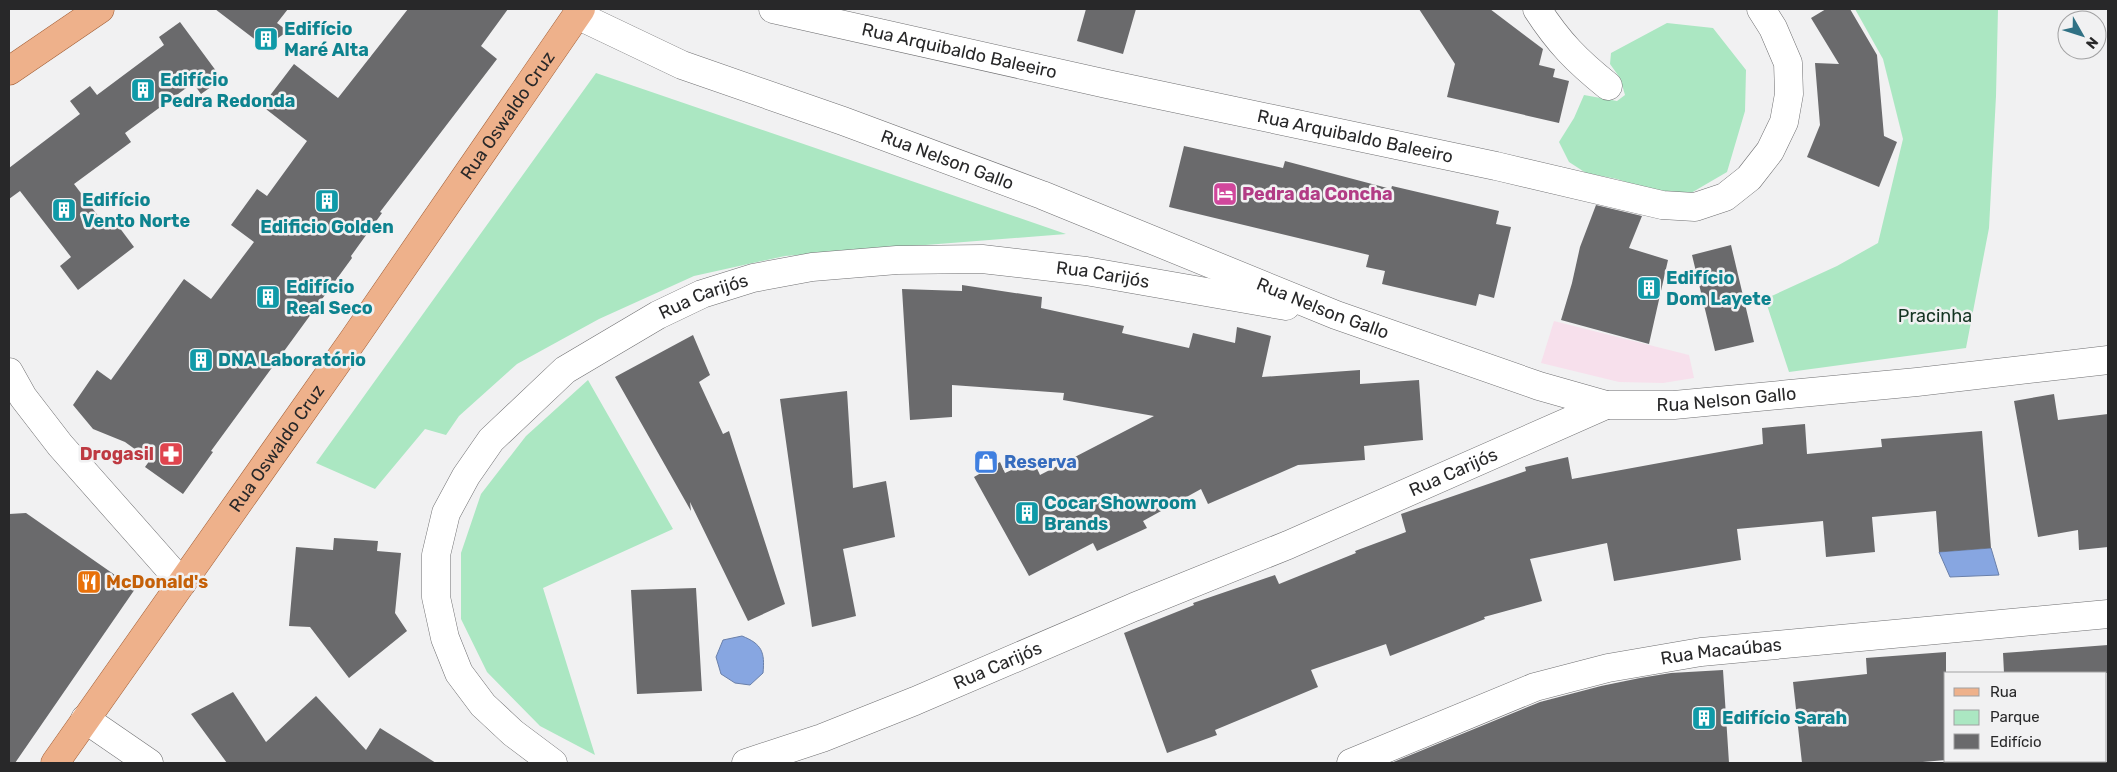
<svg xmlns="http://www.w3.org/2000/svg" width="2117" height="772" viewBox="0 0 2117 772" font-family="Rubik,sans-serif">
  <rect width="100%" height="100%" fill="#f1f1f2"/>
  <!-- industrial -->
  <path fill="#f7e0ec" d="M1554 321 1689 355 1694 378 1663 383 1619 382 1541 363Z"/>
  <!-- green -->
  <path fill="#abe7c2" d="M1855 9H1998L1996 96 1989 228 1966 348 1789 372 1765 299 1837 266 1878 243 1903 139 1883 59Z
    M1667 23 1713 28 1746 70 1745 111 1727 172 1691 193 1664 195 1617 179 1586 173 1569 162 1559 142 1574 118 1584 95 1617 101 1625 95 1620 78 1610 64 1611 53Z
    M596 73 1066 234 785 256 694 276 599 319 517 364 459 416 446 435 425 429 375 489 316 463Z
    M588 380 673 529 543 588 595 755 540 726 487 672 461 619V553L481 494 526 436Z"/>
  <!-- water -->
  <path fill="#87a6e1" stroke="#6a80aa" d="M1991 548 1999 575 1950 577 1939 552Z
    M742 636C762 644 765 652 763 673L750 685 735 683 721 674 716 657 723 640Z"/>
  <!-- building -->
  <path fill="#6a6a6c" d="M215 9H288L277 23 288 31 265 47Z
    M408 9H508L481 46 497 59 380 212 382 213 351 256 352 258 211 451 213 452 183 494 145 467 150 460 125 442 93 429 73 405 97 370 111 380 184 279 211 299 254 242 231 225 257 189 267 196 307 141 262 106 294 64 338 98Z
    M1086 9H1136L1123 54 1077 41Z
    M1419 9H1490L1543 49 1539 65 1555 69 1553 77 1569 81 1559 123 1447 97 1455 64Z
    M1826 9H1850L1877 55 1884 136 1897 142 1879 187 1807 157 1820 125 1815 63 1839 64 1811 18Z
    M180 22 222 79 201 94 193 83 125 133 131 142 74 184 108 229 116 223 134 247 78 290 60 266 71 257 20 191 9 199V168L80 114 70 101 90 86 97 95 164 45 159 37Z
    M1184 146 1283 168 1285 161 1391 189 1392 186 1499 211 1496 224 1511 227 1494 298 1479 294 1476 306 1382 284 1385 271 1366 267 1369 255 1169 207Z
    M1596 205 1642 216 1629 248 1668 260 1649 344 1561 320 1572 283 1580 247Z
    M1731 245 1754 342 1715 351 1692 255Z
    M962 285 1042 297 1041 308 1124 326 1122 333 1189 348 1193 333 1235 343 1237 327 1271 336 1262 377 1360 370V384L1419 380 1423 440 1364 446 1365 460 1298 465 1208 504 1201 489 1143 521 1147 528 1097 551 1093 543 1029 576 974 477 1000 462 1005 473 1033 460 1040 475 1154 416 1063 400 1064 393 952 385V417L910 420 902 289 962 291Z
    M693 335 710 375 699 382 723 434 729 431 785 604 748 621 690 502 691 511 615 377Z
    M847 391 853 488 886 481 895 537 843 549 856 616 812 627 780 399Z
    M2054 394 2058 420 2108 414V547L2079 550 2078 530 2038 537 2014 401Z
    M1805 424 1807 454 1882 447 1881 439 1982 431 1991 548 1939 552 1936 511 1872 517 1875 552 1826 557 1823 521 1737 529 1741 560 1614 581 1607 543 1530 559 1542 601 1484 617 1485 619 1390 656 1386 644 1311 670 1318 687 1215 730 1217 735 1167 753 1124 633 1194 605 1193 603 1275 575 1279 584 1356 553 1355 551 1406 532 1401 514 1526 471 1525 467 1568 457 1572 479 1763 444 1762 428Z
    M26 513 135 589 15 763H9V514Z
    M334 538 378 541 377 551 401 553 395 613 407 631 349 678 310 627 289 626 296 547 333 550Z
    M696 588 702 691 637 694 631 590Z
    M2108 645V673H2004L2003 653Z
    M1946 652V760L1911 763H1802L1793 682 1867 674 1866 658Z
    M1723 670 1729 763H1391L1540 702 1601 686 1640 678 1671 673Z
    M233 692 266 742 316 696 366 750 380 728 436 763H227L191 714Z"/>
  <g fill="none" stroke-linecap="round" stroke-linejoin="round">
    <defs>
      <g id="minor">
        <path id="s1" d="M773 9 1107 84 1496 166 1662 205 1695 207 1725 197 1749 178 1770 151 1784 122 1789 94 1788 63 1773 28 1761 9"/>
        <path d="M1537 9C1559 43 1577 61 1608 86"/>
        <path id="s2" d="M577 15 682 65 843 121 1042 195 1336 315 1539 386 1606 405H1674L1917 382 2108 360"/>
        <path d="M9 372 23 397 60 445 182 583"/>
        <path d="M85 719 149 763"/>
        <path id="s3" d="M553 763 513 733 483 705 459 673 445 638 436 597V555L446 513 466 476 491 440 565 370 658 315 702 294 753 278 812 267 897 260 982 259 1086 271 1286 306"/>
        <path id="s4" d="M746 763 822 738 915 701 1134 607 1288 545 1606 405"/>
        <path id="s5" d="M1351 763 1535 687 1608 668 1701 652 2108 614"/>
      </g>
      <g id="major">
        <path d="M9 71 100 9"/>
        <path id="s6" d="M55 763 353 340 581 9"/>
      </g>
    </defs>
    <!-- minor casing -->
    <use href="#minor" stroke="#6f6f71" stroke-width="29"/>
    <!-- major casing -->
    <use href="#major" stroke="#a25f37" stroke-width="29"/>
    <!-- minor -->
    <use href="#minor" stroke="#fff" stroke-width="28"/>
    <!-- major -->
    <use href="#major" stroke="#eeb18b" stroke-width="28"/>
  </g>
  <!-- icons -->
  <defs>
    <symbol id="building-square" viewBox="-11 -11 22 22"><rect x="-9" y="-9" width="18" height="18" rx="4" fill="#0f9aa8" stroke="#f1f1f2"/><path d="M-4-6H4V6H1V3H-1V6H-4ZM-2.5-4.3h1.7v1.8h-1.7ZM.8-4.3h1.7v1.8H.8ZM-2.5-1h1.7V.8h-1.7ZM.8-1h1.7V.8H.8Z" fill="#fff"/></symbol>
    <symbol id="hotel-square" viewBox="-11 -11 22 22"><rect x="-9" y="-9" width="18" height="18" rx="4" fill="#d1479c" stroke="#f1f1f2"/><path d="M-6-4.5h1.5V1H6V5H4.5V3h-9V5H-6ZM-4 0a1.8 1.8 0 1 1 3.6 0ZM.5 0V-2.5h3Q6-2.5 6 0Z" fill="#fff"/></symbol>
    <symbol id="pharmacy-square" viewBox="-11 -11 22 22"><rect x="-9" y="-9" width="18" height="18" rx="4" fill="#e0444e" stroke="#f1f1f2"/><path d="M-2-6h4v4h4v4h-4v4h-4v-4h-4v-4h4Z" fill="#fff"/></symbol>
    <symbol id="shop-square" viewBox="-11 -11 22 22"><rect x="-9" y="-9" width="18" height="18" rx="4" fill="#3f7fe0" stroke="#f1f1f2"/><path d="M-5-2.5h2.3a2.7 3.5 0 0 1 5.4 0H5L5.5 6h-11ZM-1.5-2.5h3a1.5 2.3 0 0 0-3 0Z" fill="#fff"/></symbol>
    <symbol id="restaurant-square" viewBox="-11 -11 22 22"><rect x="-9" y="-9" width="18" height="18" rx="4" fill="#e8710a" stroke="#f1f1f2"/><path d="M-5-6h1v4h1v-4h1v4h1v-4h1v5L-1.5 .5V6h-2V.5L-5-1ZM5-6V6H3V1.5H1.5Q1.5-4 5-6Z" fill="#fff"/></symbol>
  </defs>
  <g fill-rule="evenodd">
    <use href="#building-square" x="252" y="25" width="28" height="28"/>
    <use href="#building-square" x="129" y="76" width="28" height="28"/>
    <use href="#hotel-square" x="1211" y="180" width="28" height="28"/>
    <use href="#building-square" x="313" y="187" width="28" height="28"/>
    <use href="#building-square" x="50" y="196" width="28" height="28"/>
    <use href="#building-square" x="1635" y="274" width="28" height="28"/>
    <use href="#building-square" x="254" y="283" width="28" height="28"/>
    <use href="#building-square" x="187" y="346" width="28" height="28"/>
    <use href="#pharmacy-square" x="157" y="440" width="28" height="28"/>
    <use href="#shop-square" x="972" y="448" width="28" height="28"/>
    <use href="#building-square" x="1013" y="499" width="28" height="28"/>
    <use href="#restaurant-square" x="75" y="568" width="28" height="28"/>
    <use href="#building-square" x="1690" y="704" width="28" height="28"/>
  </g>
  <g text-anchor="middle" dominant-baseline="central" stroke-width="5" stroke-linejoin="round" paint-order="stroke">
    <!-- culture labels -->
    <g font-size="18" font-weight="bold" fill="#0d838f" stroke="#f1f1f2" text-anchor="start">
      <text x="284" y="29">Edifício<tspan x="284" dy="21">Maré Alta</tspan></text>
      <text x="160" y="80">Edifício<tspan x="160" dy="21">Pedra Redonda</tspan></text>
      <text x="82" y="200">Edifício<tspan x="82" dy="21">Vento Norte</tspan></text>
      <text x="327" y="227" text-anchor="middle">Edificio Golden</text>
      <text x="1666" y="278">Edifício<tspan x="1666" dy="21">Dom Layete</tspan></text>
      <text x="286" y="287">Edifício<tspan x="286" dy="21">Real Seco</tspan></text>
      <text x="218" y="360">DNA Laboratório</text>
      <text x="1044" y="503">Cocar Showroom<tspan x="1044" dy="21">Brands</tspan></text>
      <text x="1722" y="718">Edifício Sarah</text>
    </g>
    <!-- street labels -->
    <g font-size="18" fill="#282829" stroke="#f1f1f2">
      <text stroke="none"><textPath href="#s1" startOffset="191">Rua Arquibaldo Baleeiro</textPath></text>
      <text stroke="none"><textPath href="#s6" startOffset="790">Rua Oswaldo Cruz</textPath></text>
      <text stroke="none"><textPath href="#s1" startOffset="596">Rua Arquibaldo Baleeiro</textPath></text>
      <text stroke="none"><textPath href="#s2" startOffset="398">Rua Nelson Gallo</textPath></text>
      <text stroke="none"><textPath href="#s3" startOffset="1046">Rua Carijós</textPath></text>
      <text stroke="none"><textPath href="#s3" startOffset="641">Rua Carijós</textPath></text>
      <text stroke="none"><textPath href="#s2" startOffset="802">Rua Nelson Gallo</textPath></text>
      <text stroke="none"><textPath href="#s2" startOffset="1222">Rua Nelson Gallo</textPath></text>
      <text stroke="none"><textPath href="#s6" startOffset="385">Rua Oswaldo Cruz</textPath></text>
      <text stroke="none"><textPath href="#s4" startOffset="765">Rua Carijós</textPath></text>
      <text stroke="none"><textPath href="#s5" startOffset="389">Rua Macaúbas</textPath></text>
      <text stroke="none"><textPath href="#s4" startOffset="270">Rua Carijós</textPath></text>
    </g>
    <!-- hotel labels -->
    <g font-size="18" font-weight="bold" fill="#b23c85" stroke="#f1f1f2" text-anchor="start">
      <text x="1242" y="194">Pedra da Concha</text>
    </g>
    <!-- park labels -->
    <g font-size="18" fill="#153523" stroke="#f1f1f2">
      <text x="1935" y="316">Pracinha</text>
    </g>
    <!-- health labels -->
    <g font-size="18" font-weight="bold" fill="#be3a42" stroke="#f1f1f2" text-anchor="end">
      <text x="154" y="454">Drogasil</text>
    </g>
    <!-- shop labels -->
    <g font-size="18" font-weight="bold" fill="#366cbe" stroke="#f1f1f2" text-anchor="start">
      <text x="1004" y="462">Reserva</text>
    </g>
    <!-- food labels -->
    <g font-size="18" font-weight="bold" fill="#c56008" stroke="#f1f1f2" text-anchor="start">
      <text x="106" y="582">McDonald's</text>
    </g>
  </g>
  <!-- border -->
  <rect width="2117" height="772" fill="none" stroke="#282829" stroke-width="20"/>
  <!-- legend -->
  <rect x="1944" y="672" width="162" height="90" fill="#f1f1f2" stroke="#a1a1a2"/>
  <rect x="1954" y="688" width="25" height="8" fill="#eeb18b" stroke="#a1a1a2"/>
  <text x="1990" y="697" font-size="15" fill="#282829">Rua</text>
  <rect x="1954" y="710" width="25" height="15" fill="#abe7c2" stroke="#a1a1a2"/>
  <text x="1990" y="722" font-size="15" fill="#282829">Parque</text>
  <rect x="1954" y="734" width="25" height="15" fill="#6a6a6c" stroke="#a1a1a2"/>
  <text x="1990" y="747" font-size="15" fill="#282829">Edifício</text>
  <!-- north arrow -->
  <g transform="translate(2082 35) rotate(129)"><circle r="24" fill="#f1f1f2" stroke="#a1a1a2"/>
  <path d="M0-4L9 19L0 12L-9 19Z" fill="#307184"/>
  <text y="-8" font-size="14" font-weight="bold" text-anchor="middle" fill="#282829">N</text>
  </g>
</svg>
